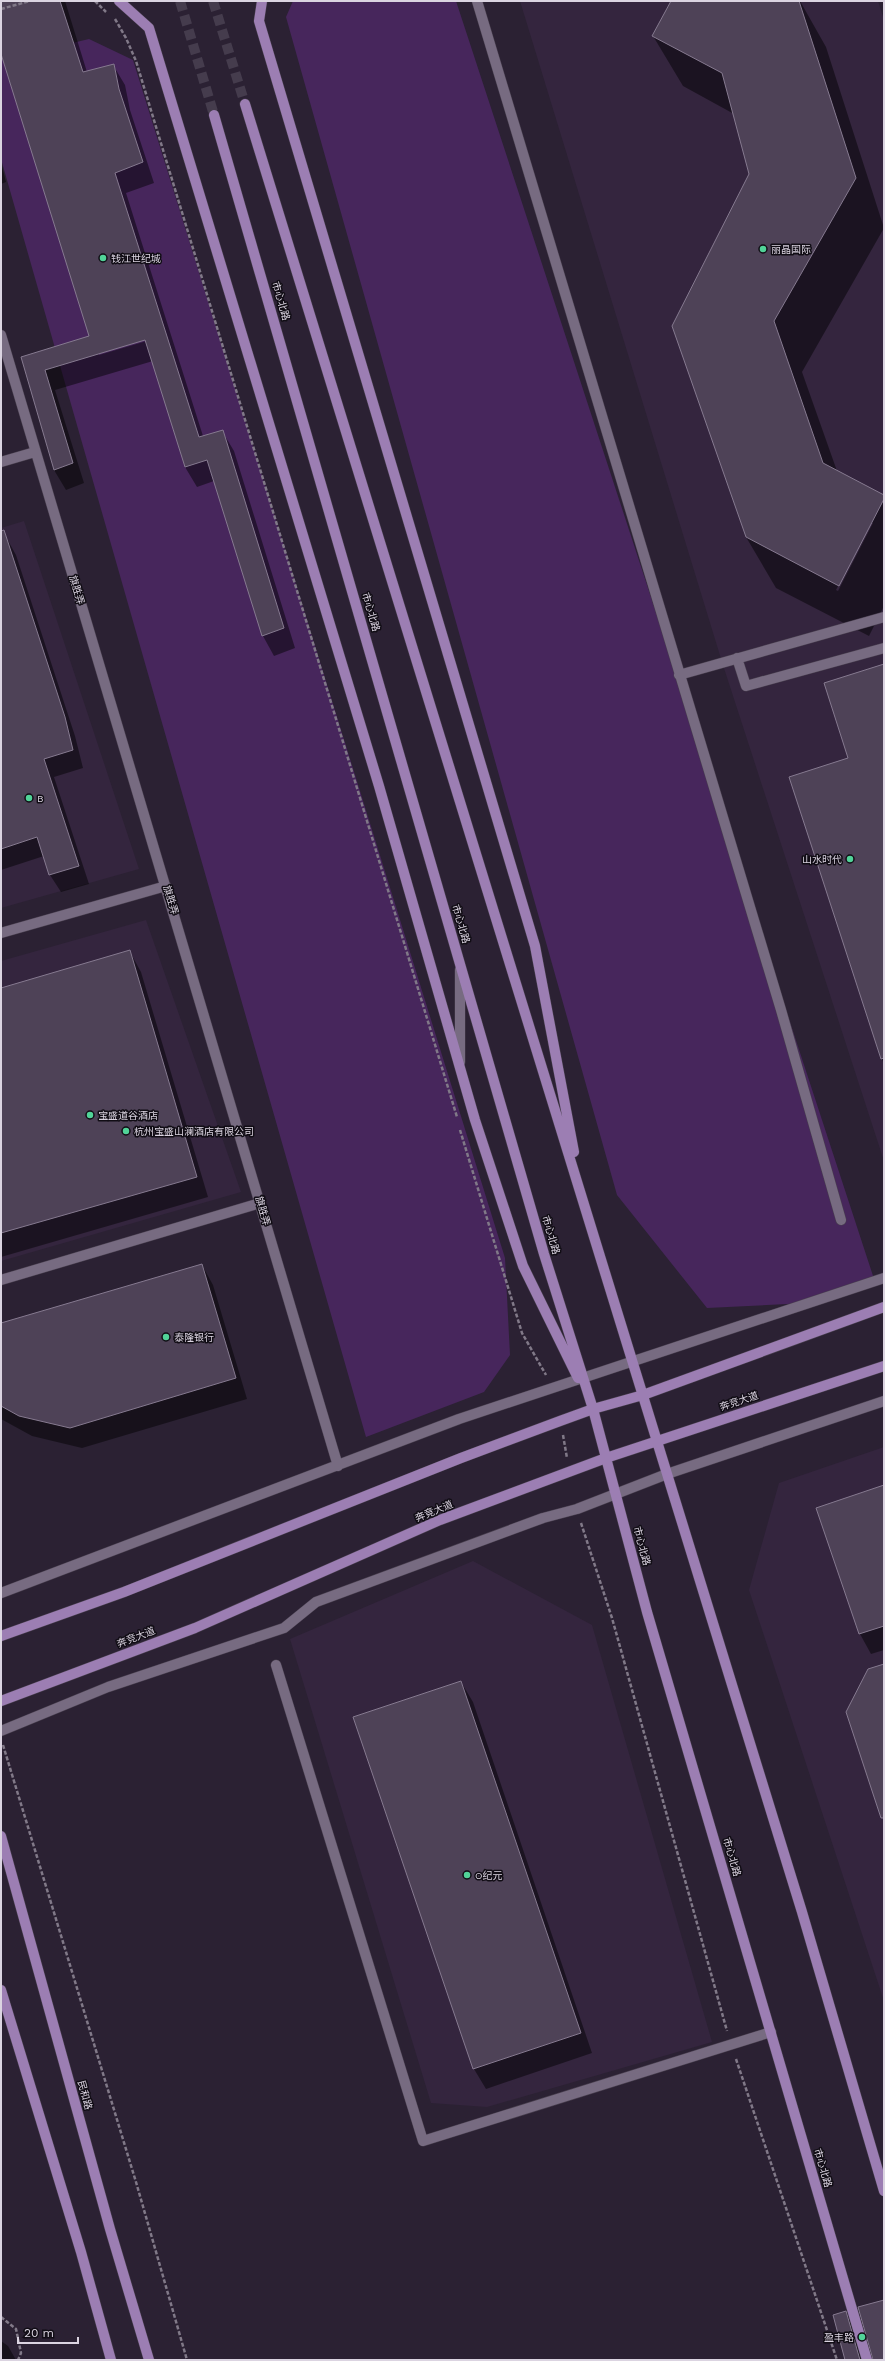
<svg xmlns="http://www.w3.org/2000/svg" width="885" height="2361" viewBox="0 0 885 2361" font-family="'Work Sans','Noto Sans SC',sans-serif">
  <rect width="100%" height="100%" fill="#2b2133"/>
  <!-- built -->
  <path fill="#34253e" d="M520 1H878L884 20 883 1158 722 662Z
    M24 521 139 869 1 908V528Z
    M146 920 241 1192 1 1261V961Z
    M884 1447V2001L749 1590 779 1483Z
    M473 1561 592 1625 712 2042 487 2107 431 2103 290 1639Z"/>
  <!-- green -->
  <path fill="#47265c" d="M293 1H456L875 1282 827 1302 707 1308 617 1195 286 17Z
    M89 39 133 60 505 1258 510 1355 484 1392 366 1437 1 159V60Z"/>
  <!-- shadow -->
  <path fill="#0007" fill-rule="evenodd" d="M1 1H65L87 72 113 65 125 85 130 110 154 183 126 193 203 436 222 431 234 451 295 648 274 656 263 636 214 481 197 487 185 467 153 361 55 390 84 483 66 490 54 470 22 358 91 337 1 48ZM149 338 150 340 99 355V353Z
    M672 1H800L826 47 884 228 802 372 837 471 884 496V606L869 636 776 588 746 537 750 174 734 114 683 86 653 36ZM871 523H873L838 591 836 590Z
    M1 162 6 182 1 184Z
    M6 537 16 555 75 736 83 768 54 777 89 884 61 892 50 875 44 856 1 870V539Z
    M884 665V1065L791 778 850 759Z
    M130 952 141 972 208 1197 1 1257V989Z
    M202 1265 213 1285 247 1399 82 1448 32 1436 1 1419V1324Z
    M884 1486V1650L871 1654 860 1634Z
    M461 1682 473 1702 592 2053 486 2089 474 2069 354 1718Z
    M845 2312 857 2332 865 2360H847Z
    M1 2341 8 2346 16 2360H1Z"/>
  <!-- building -->
  <path fill="#4e4257" stroke="#867a90" d="M1 1H60L83 72 114 64 119 89 143 162 115 173 199 437 223 430 284 628 262 636 207 460 185 467 145 340 45 370 73 463 54 470 21 357 89 336 1 54Z
    M671 1H799L856 178 774 321 823 463 884 495V499L839 586 746 537 672 326 749 174 722 73 652 36Z
    M4 530 65 717 73 750 44 759 79 866 49 875 37 837 1 849V531Z
    M884 664V1058L881 1059 789 777 848 758 824 683Z
    M130 950 197 1177 1 1233V988Z
    M202 1264 236 1378 70 1428 19 1416 1 1406V1323Z
    M884 1485V1626L859 1634 816 1508Z
    M884 1664V1818H881L846 1712 868 1669Z
    M461 1681 581 2033 473 2069 353 1717Z
    M884 2300V2360H873L858 2307Z
    M846 2311 860 2360H845L833 2315Z"/>
  <g fill="none" stroke-linecap="round" stroke-linejoin="round">
    <!-- major-tunnel -->
    <path stroke="#453c4d" stroke-width="10" stroke-dasharray="10 5" stroke-linecap="butt" d="M180 1 214 115
      M213 1 245 104"/>
    <defs>
      <path id="minor" d="M477 1 781 1010 841 1220
        M1 335 338 1466
        M1 462 35 452
        M737 658 746 686 884 648
        M679 675 884 617
        M1 933 166 886
        M460 1062V970
        M1 1280 260 1203
        M1 1593 459 1419 884 1278
        M276 1665 423 2141 771 2032
        M1 1731 108 1687 284 1628 316 1602 543 1518 577 1509 667 1474 884 1401"/>
      <path id="major" d="M119 1 149 28 379 786 475 1120 523 1266 578 1378
        M262 1 259 21 535 946 574 1152
        M245 104 802 1912 884 2191
        M214 115 544 1254 593 1409 647 1612 867 2360
        M1 1636 124 1592 461 1458 560 1421 593 1409 643 1395 884 1307
        M1 1701 195 1628 440 1520 606 1458 884 1366
        M1 1836 110 2229 149 2360
        M1 1990 81 2252 111 2360"/>
    </defs>
    <!-- minor casing -->
    <use href="#minor" stroke="#483f4e" stroke-width="11"/>
    <!-- major casing -->
    <use href="#major" stroke="#483f4e" stroke-width="11"/>
    <!-- path -->
    <path stroke="#817988" stroke-width="2.5" stroke-dasharray="4 2" stroke-linecap="butt" d="M95 1 106 12
      M1 9 30 1
      M115 19 126 38 136 61 457 1117
      M460 1130 522 1333 546 1375
      M563 1435 567 1458
      M581 1523 612 1618 727 2031
      M3 1745 136 2182 187 2360
      M736 2059 837 2360
      M1 2317 16 2329 21 2353 18 2360"/>
    <!-- minor -->
    <use href="#minor" stroke="#776b81" stroke-width="10"/>
    <!-- major -->
    <use href="#major" stroke="#9c7eb3" stroke-width="10"/>
  </g>
  <!-- markers -->
  <g fill="#51d398" stroke="#110d15" stroke-width="1.5">
    <circle cx="763" cy="249" r="4"/>
    <circle cx="103" cy="258" r="4"/>
    <circle cx="29" cy="798" r="4"/>
    <circle cx="850" cy="859" r="4"/>
    <circle cx="90" cy="1115" r="4"/>
    <circle cx="126" cy="1131" r="4"/>
    <circle cx="166" cy="1337" r="4"/>
    <circle cx="467" cy="1875" r="4"/>
    <circle cx="862" cy="2337" r="4"/>
  </g>
  <g text-anchor="middle" dominant-baseline="central" stroke-width="3" stroke-linejoin="round" paint-order="stroke">
    <!-- poi labels -->
    <g font-size="10" fill="#dbd4e1" stroke="#110d15" text-anchor="start">
      <text x="771" y="249">丽晶国际</text>
      <text x="111" y="258">钱江世纪城</text>
      <text x="37" y="798">B</text>
      <text x="842" y="859" text-anchor="end">山水时代</text>
      <text x="98" y="1115">宝盛道谷酒店</text>
      <text x="134" y="1131">杭州宝盛山澜酒店有限公司</text>
      <text x="174" y="1337">泰隆银行</text>
      <text x="475" y="1875">O纪元</text>
      <text x="854" y="2337" text-anchor="end">盈丰路</text>
    </g>
    <!-- street labels -->
    <g font-size="10" fill="#dbd4e1" stroke="#110d15">
      <text transform="translate(281 301) rotate(74)">市心北路</text>
      <text transform="translate(77 590) rotate(73)">旗胜弄</text>
      <text transform="translate(371 612) rotate(74)">市心北路</text>
      <text transform="translate(171 900) rotate(73)">旗胜弄</text>
      <text transform="translate(461 924) rotate(74)">市心北路</text>
      <text transform="translate(263 1211) rotate(74)">旗胜弄</text>
      <text transform="translate(551 1235) rotate(74)">市心北路</text>
      <text transform="translate(739 1401) rotate(-18)">奔竞大道</text>
      <text transform="translate(434 1511) rotate(-22)">奔竞大道</text>
      <text transform="translate(642 1546) rotate(75)">市心北路</text>
      <text transform="translate(136 1637) rotate(-21)">奔竞大道</text>
      <text transform="translate(732 1857) rotate(74)">市心北路</text>
      <text transform="translate(85 2095) rotate(75)">民和路</text>
      <text transform="translate(823 2168) rotate(74)">市心北路</text>
    </g>
  </g>
  <!-- border -->
  <rect width="885" height="2361" fill="none" stroke="#dbd4e1" stroke-width="4"/>
  <!-- scale -->
  <path d="M18 2337v6h60v-6" fill="none" stroke="#dbd4e1" stroke-width="2"/>
  <text x="24" y="2337" font-size="12" fill="#dbd4e1" stroke="#110d15" stroke-width="3" paint-order="stroke">20 m</text>
</svg>
